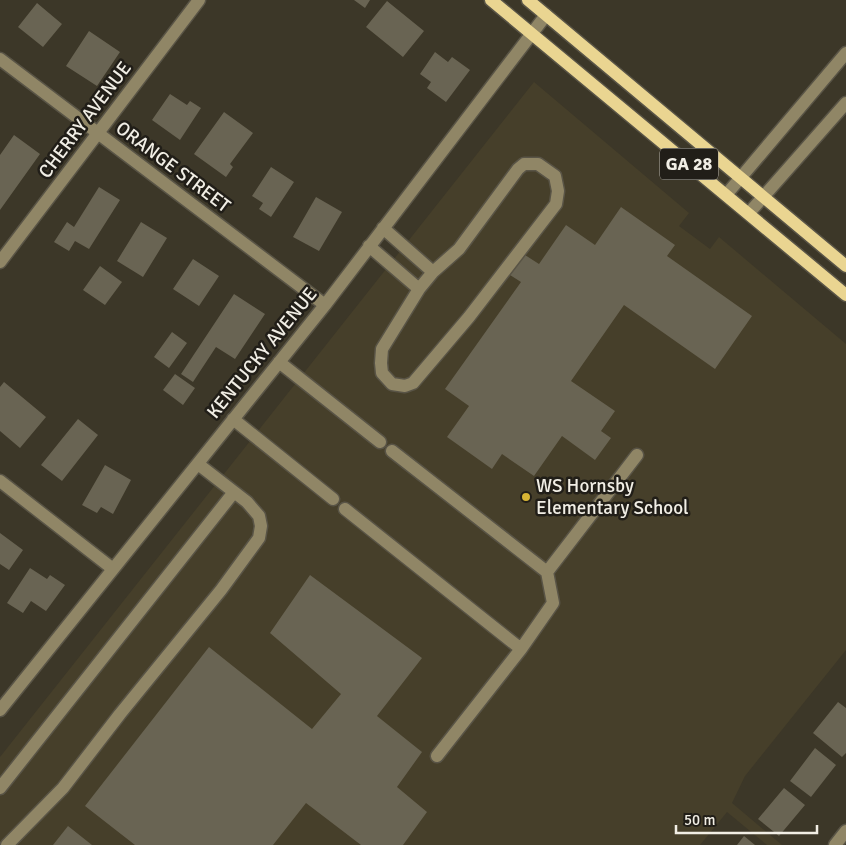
<svg xmlns="http://www.w3.org/2000/svg" width="846" height="845" viewBox="0 0 846 845" font-family="Signika,sans-serif">
  <rect width="100%" height="100%" fill="#3c3728"/>
  <!-- built -->
  <path fill="#463f2a" d="M534 82 689 213 679 226 710 249 719 237 846 344V650L745 776 732 803 782 845H767L727 812 700 845H0V757Z"/>
  <!-- building -->
  <path fill="#696453" d="M354 0H370L365 8Z
    M387 1 424 31 403 57 366 27Z
    M37 3 62 24 43 47 18 27Z
    M89 31 120 52 97 86 66 66Z
    M435 52 448 62 452 57 470 70 446 102 427 88 431 82 420 74Z
    M170 94 187 105 190 101 201 108 180 140 152 120Z
    M224 112 253 133 230 164 233 167 226 177 194 154Z
    M14 135 40 154 0 210V155Z
    M271 167 294 182 271 217 259 209 263 203 252 196Z
    M99 187 120 200 89 249 75 241 69 251 54 242 67 222 74 227Z
    M316 197 342 212 319 251 293 237Z
    M621 207 675 245 667 256 752 316 715 369 624 305 571 381 615 411 601 431 611 438 595 460 562 436 534 476 502 454 492 469 447 437 469 406 445 389 521 282 510 275 525 255 539 264 566 225 595 245Z
    M141 222 167 238 143 277 117 261Z
    M193 259 219 276 199 306 173 289Z
    M100 266 122 282 105 305 83 290Z
    M234 294 265 314 235 359 216 347 193 382 181 374Z
    M172 332 187 343 169 368 154 357Z
    M175 374 195 388 183 405 163 390Z
    M4 382 46 417 20 448 0 431V387Z
    M78 419 98 435 62 481 41 465Z
    M105 465 131 480 113 514 101 507 97 513 82 505Z
    M0 533 23 550 9 570 0 564Z
    M30 568 47 579 50 575 65 585 46 611 31 601 23 613 7 603Z
    M310 575 422 658 377 716 422 752 397 787 427 812 403 845H361L306 803 273 845H135L85 806 209 647 312 729 341 694 270 633Z
    M838 702 846 708V753L842 757 813 733Z
    M815 748 836 765 811 797 790 781Z
    M784 788 805 805 779 836 758 819Z
    M68 826 92 845H53Z
    M744 836 755 845H737Z"/>
  <g fill="none" stroke-linecap="round" stroke-linejoin="round">
    <defs>
      <path id="minor" d="M0 59 325 305
        M524 164H538L555 176 558 191 556 204 469 317 413 383 405 386 392 384 382 373 381 363 382 349 419 289 433 272 459 249 518 169Z
        M726 195 846 53
        M749 213 846 103
        M383 228 433 272
        M369 246 419 289
        M0 262 199 0
        M279 362 380 442
        M233 419 333 499
        M392 451 547 572 553 603 521 649 437 756
        M0 481 113 569
        M345 509 521 649
        M547 572 637 455
        M0 710 325 305 546 15
        M0 788 234 492
        M7 845 63 788 120 714 221 590 259 538 261 526 259 516 247 502 198 464
        M835 845 846 831"/>
      <path id="major" d="M491 0 846 295
        M528 0 846 266"/>
    </defs>
    <!-- minor casing -->
    <use href="#minor" stroke="#595446" stroke-width="15"/>
    <!-- major casing -->
    <use href="#major" stroke="#595446" stroke-width="15"/>
    <!-- minor -->
    <use href="#minor" stroke="#908666" stroke-width="12"/>
    <!-- major -->
    <use href="#major" stroke="#ead591" stroke-width="12"/>
  </g>
  <!-- markers -->
  <circle fill="#d7b434" stroke="#211e18" stroke-width="2" cx="526" cy="497" r="5"/>
  <g text-anchor="middle" dominant-baseline="central" stroke-width="5" stroke-linejoin="round" paint-order="stroke">
    <!-- shield labels -->
    <rect fill="#211e18" stroke="#b3b0a8" stroke-width="1" x="660" y="148.5" width="58" height="31" rx="4"/>
    <g font-size="18" font-weight="bold" fill="#f1eee5">
      <text x="689" y="164">GA 28</text>
    </g>
    <!-- street labels -->
    <g font-size="19" fill="#f1eee5" stroke="#211e18">
      <text transform="translate(85 120) rotate(-53)">CHERRY AVENUE</text>
      <text transform="translate(173 167) rotate(37)">ORANGE STREET</text>
      <text transform="translate(262 353) rotate(-51)">KENTUCKY AVENUE</text>
    </g>
    <!-- poi labels -->
    <g font-size="19" fill="#f1eee5" stroke="#211e18" text-anchor="start">
      <text x="536" y="486">WS Hornsby<tspan x="536" dy="22">Elementary School</tspan></text>
    </g>
  </g>
  <!-- scale -->
  <path d="M676 825v8h141v-8" fill="none" stroke="#f1eee5" stroke-width="2.5"/>
  <text x="684" y="825" font-size="15" fill="#f1eee5" stroke="#211e18" stroke-width="4" paint-order="stroke">50 m</text>
</svg>
